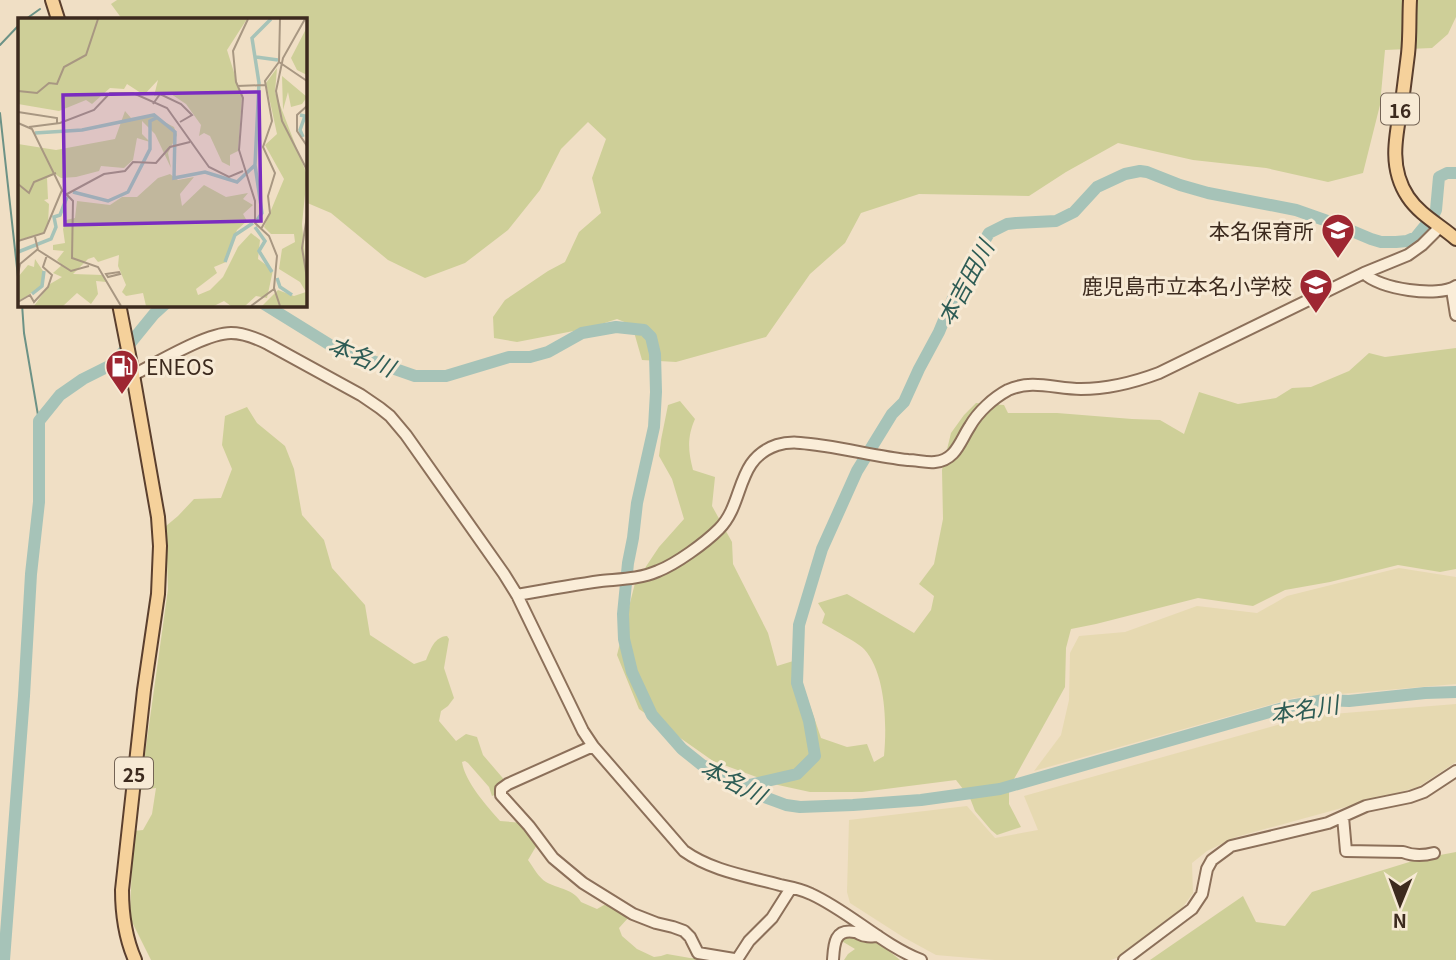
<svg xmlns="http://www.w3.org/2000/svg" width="1456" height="960" viewBox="0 0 1456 960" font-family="Georgia,'Noto Sans JP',serif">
  <rect width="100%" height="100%" fill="#f0dfc5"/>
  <!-- farmland -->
  <path fill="#e6d9b1" d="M1399 568 1456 577V684L1294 698 1034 771 1061 735 1069 700 1070 653 1079 636 1125 632 1197 606 1257 613 1287 596Z
    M1456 704V762L1418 787 1236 837 1207 851 1192 863 1193 893 1175 918 1124 955 1111 960H994L936 955 903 937 850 903 847 892 849 820 967 806 995 838 1038 830 1024 796 1302 718 1320 715Z"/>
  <!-- green -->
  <path fill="#cecf98" d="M117 0H1456V17L1448 34 1432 48 1385 50 1380 105 1363 173 1328 182 1266 168 1193 160 1118 143 1066 172 1029 196 919 194 861 213 845 243 810 274 766 337 676 362 642 360 632 325 617 319 589 328 517 342 494 338 493 317 505 300 548 271 565 262 579 232 601 213 592 178 606 139 588 122 561 149 540 190 508 230 465 263 425 278 388 260 331 213 305 202 304 19H122L111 4Z
    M1456 348V569L1440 572 1398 565 1330 582 1285 590 1253 606 1198 598 1096 624 1071 629 1066 648 1065 687 1009 788V804L1021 827 997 835 991 830 975 811 970 798 956 780 862 792H810L778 785 713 761 639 709 617 655 635 583 659 547 684 519 672 479 659 456 661 440 668 405 680 401 695 419C687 437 688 451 693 470L715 477 712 506 732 542 733 564 768 633 777 666 803 658V685L821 738 847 747 867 744 874 762 884 756C887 725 886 673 864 649 857 642 832 629 822 623L825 614 818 603 847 594 914 633 931 610 934 596 919 584 934 564 943 519 942 470 951 433 964 415 976 403 1004 405 1008 413H1057L1132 419 1160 420 1184 434 1199 392 1238 404 1276 398 1292 388 1311 387 1349 371 1369 353 1385 357Z
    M247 407 257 423 285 446 294 469 302 515 324 540 332 568 365 605 370 635 414 664 426 660C431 649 434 637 447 636L449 639 444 668 454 698 448 706 441 711 439 721 456 741 466 734 477 737 483 755 507 783 497 794 492 796 489 787 468 763 465 761 462 762C465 782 487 806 500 821L523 823 538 843 528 860C533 867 539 878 546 882 558 889 574 889 581 902L597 909 604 905 616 907 628 918 619 928 622 936 637 949 654 957 661 956 667 954 690 958 723 960H151L130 918 133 831 143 830 152 814 156 788 140 790 168 589 166 526 178 516 194 499 221 498 232 469 222 445 225 416Z
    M1456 852V960H1150L1243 896 1256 922 1285 926 1312 892 1419 859Z
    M845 934 876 940 900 960H844L848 954 855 949 840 940Z"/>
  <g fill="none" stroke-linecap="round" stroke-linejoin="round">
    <!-- stream -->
    <path stroke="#6c9286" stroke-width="2" d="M26 19 40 9
      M0 45 19 25
      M0 113 19 286
      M22 304 24 333 39 421"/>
    <!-- river -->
    <path stroke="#a6c3b8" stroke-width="12" d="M264 304 335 348 415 376H446L509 357H530L548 352 582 333 616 327 644 330 651 337 655 354 656 392 654 427 637 503 633 538 628 563 623 614 624 639 632 672 652 715 682 749 702 765 717 771 762 796 786 805 800 807 853 805 921 800 1000 789 1290 706 1324 700 1349 701 1425 693 1456 692
      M745 786 797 774 815 756 809 721 797 683 799 625 822 549 857 471 892 414 904 402 919 369 939 332 956 291 989 233 1007 224 1016 223 1056 221 1074 212 1097 187 1125 174 1140 171 1147 172 1180 185 1208 193 1296 210 1333 223 1371 239 1381 242H1396L1407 241 1416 237 1433 216 1436 210 1439 177 1447 173H1456
      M4 960 24 696 31 574 39 502V421L60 395 83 379 109 366 119 357 154 314 165 304"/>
    <defs>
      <path id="minor" d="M1364 273C1378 289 1439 298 1456 286
        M1452 290 1456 315
        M133 375C157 363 206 333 231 333 244 333 256 338 268 344L361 395 380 408 390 416 406 435 504 574 517 595 583 731 593 746 684 851C712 871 747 876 780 885 790 887 801 889 811 894 850 912 881 944 921 960
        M517 595C545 590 573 585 601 581 620 579 640 579 658 571 676 564 705 543 719 529 745 503 735 459 777 445 793 440 809 444 825 446 853 450 880 457 908 460 917 460 926 463 935 462 956 460 960 441 970 426 978 412 993 398 1008 390 1032 379 1056 389 1081 389 1107 389 1135 382 1159 373L1364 273 1408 255 1422 245 1440 227
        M593 746 508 784 501 789V795L529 826 553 858 583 883 633 914 656 923 673 927 684 931 690 937 698 953 734 959 738 958 749 941 772 918 791 888
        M1343 817 1346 851 1403 852C1413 856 1423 856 1434 853
        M833 960C834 945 834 928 855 932 859 933 862 936 866 936 870 937 874 936 878 936
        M1124 960 1192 909 1202 894 1207 869 1212 860 1231 846 1328 823 1366 806 1410 797 1424 792 1456 771"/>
      <path id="major" d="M52 0 58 19
        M1410 0C1409 18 1410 36 1408 54 1406 70 1404 86 1402 102 1396 135 1388 167 1408 197 1420 215 1440 225 1456 239
        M119 304 133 375 158 517 160 546 158 594 144 690 122 890C122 915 125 937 135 960"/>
    </defs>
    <!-- minor casing -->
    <use href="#minor" stroke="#8c705a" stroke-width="14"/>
    <!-- major casing -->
    <use href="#major" stroke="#5a3f2e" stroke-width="16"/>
    <!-- minor -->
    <use href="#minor" stroke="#faedd8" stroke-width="10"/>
    <!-- major -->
    <use href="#major" stroke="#f5d19b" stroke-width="12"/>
  </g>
  <!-- icons -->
  <defs>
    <symbol id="school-pin" viewBox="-11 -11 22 30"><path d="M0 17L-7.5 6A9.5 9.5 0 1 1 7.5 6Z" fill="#9e2732" stroke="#f7ead5"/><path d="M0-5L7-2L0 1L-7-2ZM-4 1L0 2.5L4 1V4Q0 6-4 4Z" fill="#fff"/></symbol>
    <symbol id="fuel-pin" viewBox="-11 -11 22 30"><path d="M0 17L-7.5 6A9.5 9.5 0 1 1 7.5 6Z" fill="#9e2732" stroke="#f7ead5"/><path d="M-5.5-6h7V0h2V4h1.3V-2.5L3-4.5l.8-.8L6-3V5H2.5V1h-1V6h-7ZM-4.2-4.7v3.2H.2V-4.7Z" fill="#fff"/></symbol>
  </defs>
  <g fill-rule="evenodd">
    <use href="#school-pin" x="1319" y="211" width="38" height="52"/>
    <use href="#school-pin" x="1297" y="266" width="38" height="52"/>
    <use href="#fuel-pin" x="103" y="347" width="38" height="52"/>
  </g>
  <g text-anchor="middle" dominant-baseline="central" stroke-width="6" stroke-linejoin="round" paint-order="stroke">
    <!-- shield labels -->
    <g fill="#f7ead5" stroke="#746455" stroke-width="2">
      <rect x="1381" y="93.5" width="38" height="31" rx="5"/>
      <rect x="115" y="757.5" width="38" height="31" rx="5"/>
    </g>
    <g font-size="19" font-weight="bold" fill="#3c2a1e">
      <text x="1400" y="109">16</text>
      <text x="134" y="773">25</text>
    </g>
    <!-- poi labels -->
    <g font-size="21" fill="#3c2a1e" stroke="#f7ead5" text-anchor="end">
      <text x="1314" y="230">本名保育所</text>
      <text x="1292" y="285">鹿児島市立本名小学校</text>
      <text x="146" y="366" text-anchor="start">ENEOS</text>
    </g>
    <!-- water labels -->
    <g font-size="23" font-style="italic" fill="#2d5c55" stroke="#f7ead5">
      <text transform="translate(964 282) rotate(-62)">本吉田川</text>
      <text transform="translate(362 355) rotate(22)">本名川</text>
      <text transform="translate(1304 708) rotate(-9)">本名川</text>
      <text transform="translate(734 780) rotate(27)">本名川</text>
    </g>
  </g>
  <!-- overview -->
  <g transform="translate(18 18)">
    <rect width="289" height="289" fill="#f0dfc5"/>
    <path d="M0 1H229L209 32 224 80 220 133 212 137V148L204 144 192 118 186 115 181 118 183 107 168 86 153 76 136 78 140 62 126 77 109 66 106 71 92 70 74 86 68 82 41 93 0 86ZM289 9V57L279 52 273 40ZM259 50 257 74 289 157 284 206 289 263V288H244L260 272 276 278 288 274 282 264 261 251 264 231 277 224 276 216H253L246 209 266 161 247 127 259 116 248 65ZM264 58 289 79 284 86 273 89 270 74 265 92ZM107 93 113 100 137 99 156 109 159 117 150 135 153 150 137 116 124 103V116L132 124 119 120 115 142 106 150 83 148 81 153 58 159 43 160 37 156 29 160 30 181 26 182 31 186 30 206 26 215 0 222V126L38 132 97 121ZM152 156 160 162 176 159 162 176 164 188 186 167 208 179 230 175 225 181 235 187 225 196 229 203 219 212 208 244 196 249 199 255 178 271 180 277 192 272 205 259 220 229 233 215 242 222 240 241 255 252 249 280 238 278 227 288H213L206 283 196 288H128L125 275 108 278 104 274 108 267 100 248 101 237 80 244 76 239 70 241 55 256 85 257 89 264 78 263 80 276 73 286 59 275 45 288H16L32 266 44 259 35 255 44 247 39 242 46 233 35 232V227L47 225 45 211 48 202 57 200 59 183 92 187 104 179H119L140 160ZM17 241 27 256 25 267 0 284V259L10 247 16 249Z" fill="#cecf98"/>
    <path fill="none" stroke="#a6c3b8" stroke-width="3.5" d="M238 39 260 42M282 97 287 98 282 112 285 119M17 115 64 112 136 97 157 114 156 160 187 154 219 164 237 147 241 65 234 20 253 1M237 147 244 195 239 202M55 174 90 183 110 174 132 131V103L140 99M237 209 247 223 241 233 254 254M0 234 33 221 38 209 36 199 42 197 49 179M207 244 217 217 235 205M259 260 262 269 274 277M14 276 24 268 26 253"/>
    <path fill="none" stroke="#a89782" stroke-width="2" d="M230 1 215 33 218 64 225 80 221 132 237 183V205L251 218 259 238 256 270 262 288M262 1 261 44 289 63M287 1 265 40 258 73 264 103 289 152M219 68 247 67M0 73 19 75 31 65 39 66 46 49 68 37 80 1M135 86 142 76 163 86 174 97 162 104M289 88 279 97V113L289 128M0 94 39 100V105M0 105 14 111 44 172 55 183 54 240 80 249 103 288M11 109 42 105 76 92 92 75H115L149 90 191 149 211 159 225 153M0 166 11 175 16 164 38 155M49 176 86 156 107 153 115 144 138 145 152 129 172 124M289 198 284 230 289 260M243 211 252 195 250 178 257 155 245 129 254 103 247 63 261 44M17 219 20 232 53 253 71 248M0 223 26 215 44 172M0 256 2 246 20 231M88 256 101 254 102 256 90 259ZM0 284 12 277 16 284 30 269 34 257 25 249 29 237M233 288 256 271"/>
    <path fill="#7b2cbf" fill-opacity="0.15" stroke="#7b2cbf" stroke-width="3.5" d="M241 74 243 203 47 207 45 77Z"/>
    <rect width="289" height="289" fill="none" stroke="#3c2a1e" stroke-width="3.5"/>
  </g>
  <!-- north arrow -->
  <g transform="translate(1400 904) rotate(181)" stroke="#f7ead5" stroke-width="5" paint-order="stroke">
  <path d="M0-5L12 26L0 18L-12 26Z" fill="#3c2a1e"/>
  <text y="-10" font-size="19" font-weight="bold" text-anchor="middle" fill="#3c2a1e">N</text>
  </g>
</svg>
